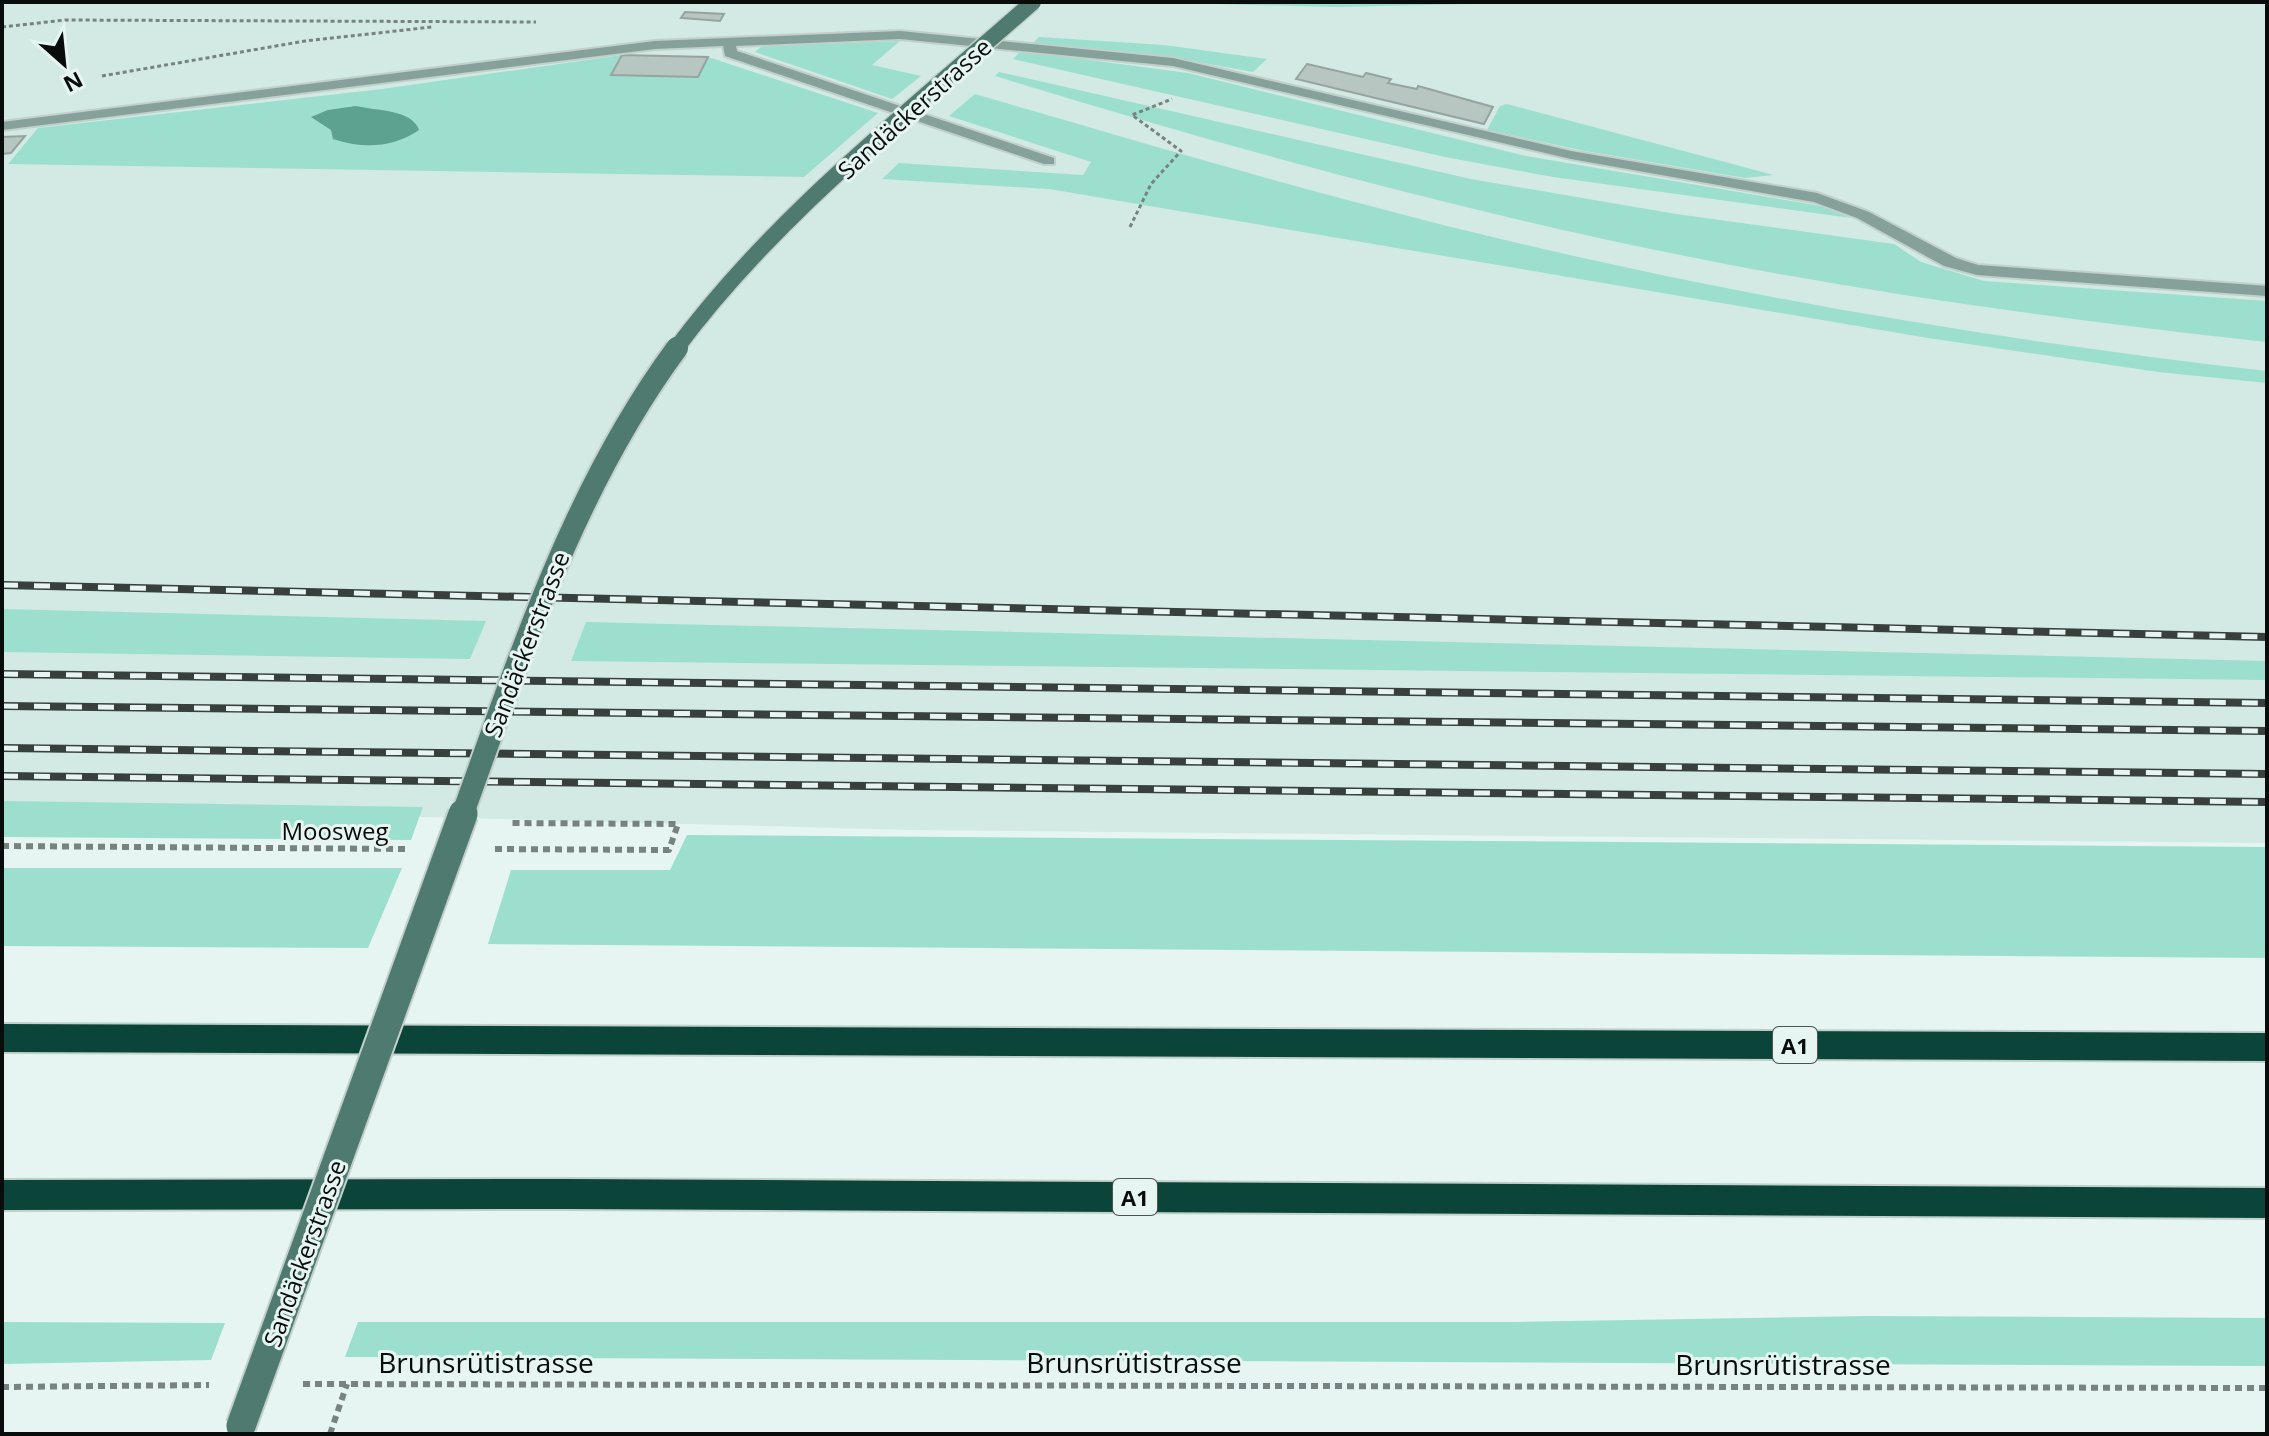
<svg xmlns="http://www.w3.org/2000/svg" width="2269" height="1436" viewBox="0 0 2269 1436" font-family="'Open Sans',sans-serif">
  <rect width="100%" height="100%" fill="#e6f5f1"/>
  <!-- built -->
  <path fill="#d2eae3" d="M2 2H2267V843L910 830 316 814 2 816Z"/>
  <!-- green -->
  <path fill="#9cdfce" d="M1137 2H1558L1336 7Z
    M1039 37 1164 45 1267 59 1253 72 1192 61 1033 43Z
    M900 41 872 65 921 76 892 99 755 52 762 46Z
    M1021 51 1188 73 1526 156 1821 206 1851 218 1553 177 1445 157 1013 59Z
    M622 55 612 75 698 77 708 57 878 113 804 177 8 164 38 128 382 89Z
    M999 72 1471 179 1676 214 1894 244 1921 262 1984 281 2267 301V342C2100 324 1933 302 1768 272 1507 224 1249 154 995 76Z
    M975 94C1103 131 1230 169 1359 203 1656 283 1961 336 2267 371V383L2158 372 1928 338 1049 189 882 179 899 163 1083 175 1091 162 949 116Z
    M1507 104 1774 175 1745 178 1585 151 1487 130 1500 106Z
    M2 609 486 621 470 659 2 652Z
    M586 622 2267 661V680L571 661Z
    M2 801 423 807 411 840 2 837Z
    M687 835 2267 847V958L488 944 511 870H670Z
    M2 868H402L368 948 2 946Z
    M1867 1316 2267 1318V1366L345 1357 358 1322H1510Z
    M2 1322 225 1323 211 1360 2 1364Z"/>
  <!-- water -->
  <path fill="#5da291" d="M356 106C376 111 412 109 419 130 392 148 364 149 333 139L331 130 311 117 328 110Z"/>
  <!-- building -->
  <path fill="#b8c6c2" stroke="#96a4a0" stroke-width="2" d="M685 12 724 14 720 21 681 18Z
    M622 55 708 57 698 77 611 75Z
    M1307 64 1363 77 1366 73 1391 79 1388 83 1417 89 1418 86 1493 107 1484 124 1296 79Z
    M25 136 11 153 2 154V137Z"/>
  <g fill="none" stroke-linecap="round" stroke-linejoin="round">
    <defs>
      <path id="lane" d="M900 31 1173 58 1571 151 1817 193 1869 212 1956 258 1978 265 2267 286V296L1977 275 1944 266 1857 218 1814 202 1571 159 1173 66 900 39 736 46 737 51 1054 158V164H1044L725 56 723 46 655 49 2 130V122L655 41Z"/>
      <path id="highway" d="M2 1024 2267 1033V1061L2 1052Z
        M566 1179 2267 1188V1218L566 1209 2 1210V1180Z"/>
    </defs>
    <!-- lane casing -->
    <use href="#lane" stroke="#c2d0cc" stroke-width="4"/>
    <!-- highway casing -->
    <use href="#highway" stroke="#c2d0cc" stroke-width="4"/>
    <!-- path-far1 -->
    <path stroke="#78827f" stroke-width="3" stroke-dasharray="4 3" stroke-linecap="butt" d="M2 27 65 20 536 22
      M102 76 305 41 432 27
      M1130 227 1151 184 1181 151 1132 115 1172 99"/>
    <!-- path -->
    <path stroke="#78827f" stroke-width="6" stroke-dasharray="7 5" stroke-linecap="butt" d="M2 846 405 849
      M495 849 669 850 678 824 508 823
      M303 1384 2267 1388
      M2 1387 209 1385
      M330 1434 347 1384"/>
    <!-- lane -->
    <use href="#lane" fill="#85a199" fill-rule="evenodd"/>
    <!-- highway -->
    <use href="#highway" fill="#0b453a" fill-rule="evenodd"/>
    <defs>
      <path id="rail" d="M2 585 2267 637
        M2 674 2267 703
        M2 706 2267 731
        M2 748 2267 774
        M2 776 2267 802"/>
    </defs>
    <!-- rail casing -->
    <use href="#rail" stroke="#383f3d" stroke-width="8"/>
    <!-- rail -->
    <use href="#rail" stroke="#e6f5f1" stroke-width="5" stroke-dasharray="16" stroke-linecap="butt"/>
    <defs>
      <path id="secondary-bridge-far2" d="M675 350C774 216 909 112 1033 2"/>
      <path id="secondary-bridge-far1" d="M462 816C521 654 573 489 677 348"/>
      <path id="secondary-bridge" d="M241 1426 463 814"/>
    </defs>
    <!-- secondary-bridge-far2 casing -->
    <use href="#secondary-bridge-far2" stroke="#c2d0cc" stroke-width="19" stroke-linecap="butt"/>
    <!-- secondary-bridge-far1 casing -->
    <use href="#secondary-bridge-far1" stroke="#c2d0cc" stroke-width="26" stroke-linecap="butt"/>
    <!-- secondary-bridge casing -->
    <use href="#secondary-bridge" stroke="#c2d0cc" stroke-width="33" stroke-linecap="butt"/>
    <!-- secondary-bridge-far2 -->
    <use href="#secondary-bridge-far2" stroke="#4f7a6f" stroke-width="16"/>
    <!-- secondary-bridge-far1 -->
    <use href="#secondary-bridge-far1" stroke="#4f7a6f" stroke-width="22"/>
    <!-- secondary-bridge -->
    <use href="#secondary-bridge" stroke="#4f7a6f" stroke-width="29"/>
  </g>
  <g text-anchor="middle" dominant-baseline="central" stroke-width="6" stroke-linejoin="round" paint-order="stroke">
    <!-- shield labels -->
    <g fill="#e6f5f1" stroke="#4b5350" stroke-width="2">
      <rect x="1773" y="1027" width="44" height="36" rx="6"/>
      <rect x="1113" y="1179" width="44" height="36" rx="6"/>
    </g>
    <g font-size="22" font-weight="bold" fill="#080d0b">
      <text x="1795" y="1045">A1</text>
      <text x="1135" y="1197">A1</text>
    </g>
    <!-- street labels -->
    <g font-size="24" fill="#080d0b" stroke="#e6f5f1">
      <text transform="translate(914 108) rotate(-42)">Sandäckerstrasse</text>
      <text transform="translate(526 644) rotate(-69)">Sandäckerstrasse</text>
      <text x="335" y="830">Moosweg</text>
      <text transform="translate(304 1253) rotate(-70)">Sandäckerstrasse</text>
    </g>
    <!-- near-street labels -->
    <g font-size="28" fill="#080d0b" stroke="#e6f5f1">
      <text x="486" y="1362">Brunsrütistrasse</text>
      <text x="1134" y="1362">Brunsrütistrasse</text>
      <text x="1783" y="1364">Brunsrütistrasse</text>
    </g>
  </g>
  <!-- border -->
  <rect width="2269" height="1436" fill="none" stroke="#080d0b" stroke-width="8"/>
  <!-- north arrow -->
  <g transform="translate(64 64) rotate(153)" stroke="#e6f5f1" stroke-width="6" paint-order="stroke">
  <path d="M0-6L14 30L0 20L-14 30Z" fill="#080d0b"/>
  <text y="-12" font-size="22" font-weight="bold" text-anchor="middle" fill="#080d0b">N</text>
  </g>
</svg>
